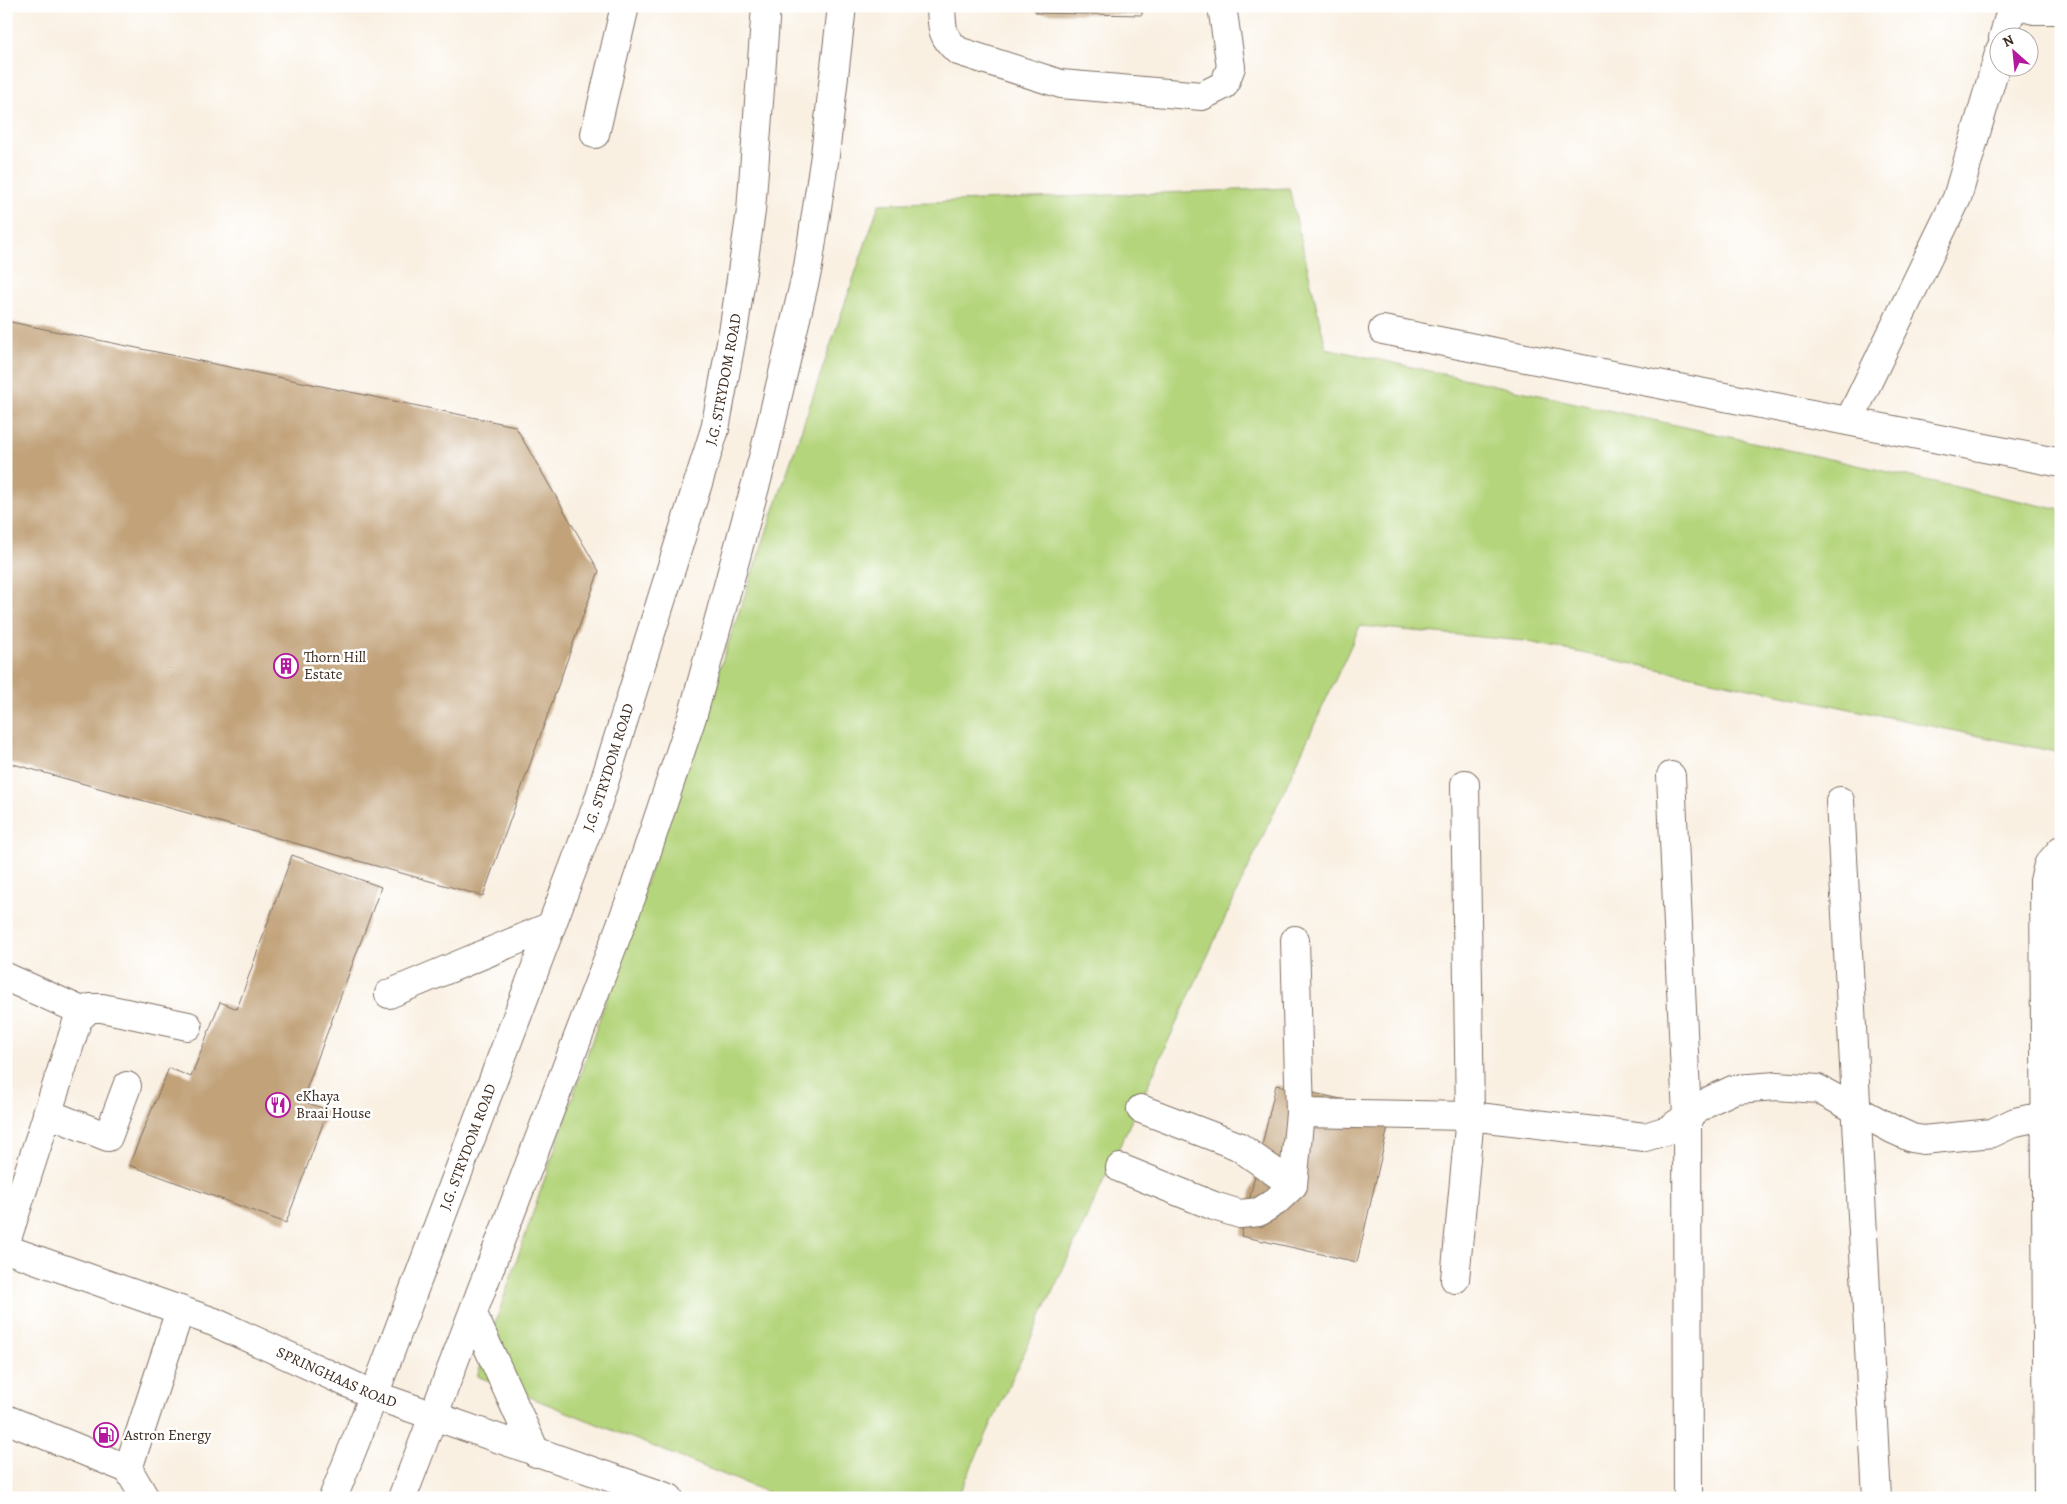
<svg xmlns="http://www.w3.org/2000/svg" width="2067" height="1504" viewBox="0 0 2067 1504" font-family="Alegreya,serif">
  <rect width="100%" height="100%" fill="#fff"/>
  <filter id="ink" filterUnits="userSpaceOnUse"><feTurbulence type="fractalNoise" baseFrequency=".02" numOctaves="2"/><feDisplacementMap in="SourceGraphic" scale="10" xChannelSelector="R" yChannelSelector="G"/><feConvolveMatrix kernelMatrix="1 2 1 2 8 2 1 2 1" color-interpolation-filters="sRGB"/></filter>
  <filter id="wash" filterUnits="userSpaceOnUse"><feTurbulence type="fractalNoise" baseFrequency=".0096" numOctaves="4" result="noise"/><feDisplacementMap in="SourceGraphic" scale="20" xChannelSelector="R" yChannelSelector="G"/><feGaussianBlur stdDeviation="1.12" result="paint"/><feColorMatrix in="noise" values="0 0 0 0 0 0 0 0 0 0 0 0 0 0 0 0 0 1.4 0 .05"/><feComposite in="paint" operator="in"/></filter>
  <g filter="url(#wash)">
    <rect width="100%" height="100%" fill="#f9f0e2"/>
    <!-- green -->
    <path fill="#b5d57d" stroke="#78804e" d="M1289 188 1326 348 2061 510V753L1524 641 1360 626 957 1498H782L477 1376 879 204Z"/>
    <g id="blocks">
      <!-- building -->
      <path fill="#c1a279" d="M1036 6H1142V15L1036 13Z
        M6 321 515 426 599 571 483 896 6 762Z
        M292 855 381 887 302 1101 328 1110 286 1223 129 1165 169 1068 191 1077 220 1002 237 1009Z
        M1276 1085 1392 1110 1357 1262 1241 1236Z"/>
    </g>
  </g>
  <g filter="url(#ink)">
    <use href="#blocks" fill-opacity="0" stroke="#7e6f63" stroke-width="1"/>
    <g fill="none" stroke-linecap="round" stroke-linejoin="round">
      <defs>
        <g id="minor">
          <path d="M941 6C942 28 941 36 958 51L1061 84 1202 96 1224 85 1231 67 1222 6"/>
          <path d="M2019 6 2034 10H2061"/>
          <path d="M2003 38 2012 6"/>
          <path d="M595 134 625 6"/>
          <path d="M1383 330 2061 463"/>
          <path d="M1849 421 1957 198 2000 50"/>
          <path d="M1671 776 1687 1116 1688 1498"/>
          <path d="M1840 801 1877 1498"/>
          <path d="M6 977 84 1012"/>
          <path d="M389 994 551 926"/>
          <path d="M1141 1109 1238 1146 1293 1185"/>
          <path d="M47 1113 108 1137 127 1086"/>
          <path d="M1300 1113 1470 1116 1645 1137 1668 1130 1711 1100 1735 1089 1777 1086 1818 1089 1892 1129 1912 1138 1923 1140 1992 1133 2015 1122 2029 1119 2061 1117"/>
          <path d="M1120 1168 1214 1206 1240 1214 1259 1212 1275 1202 1293 1185 1300 1113 1295 940"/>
          <path d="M6 1242 78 1019 90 1008H102L188 1026"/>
          <path id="s1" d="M6 1249 214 1322 374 1395 669 1498"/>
          <path d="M1455 1279 1470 1116 1465 784"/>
          <path d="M473 1314 536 1453"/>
          <path d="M6 1419 128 1469 145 1498"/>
          <path d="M128 1469 180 1310"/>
          <path id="s2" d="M333 1498 374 1395 597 805 715 429 734 326 751 211 766 6"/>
          <path d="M402 1498 633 893 693 714 764 454 808 267 825 155 842 6"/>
          <path d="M2048 1498 2044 881 2048 865 2061 850"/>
        </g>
      </defs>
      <!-- minor casing -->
      <use href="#minor" stroke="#7e6f63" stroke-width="30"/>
      <!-- minor -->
      <use href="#minor" stroke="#fff" stroke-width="28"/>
    </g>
  </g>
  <!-- icons -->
  <defs>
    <symbol id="building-ring" viewBox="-11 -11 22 22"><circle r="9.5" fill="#fff" stroke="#b5179e" stroke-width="1.5"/><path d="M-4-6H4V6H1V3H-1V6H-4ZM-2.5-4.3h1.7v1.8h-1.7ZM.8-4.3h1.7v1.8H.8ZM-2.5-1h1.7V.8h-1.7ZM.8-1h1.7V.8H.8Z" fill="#b5179e"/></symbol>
    <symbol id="restaurant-ring" viewBox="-11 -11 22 22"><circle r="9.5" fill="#fff" stroke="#b5179e" stroke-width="1.5"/><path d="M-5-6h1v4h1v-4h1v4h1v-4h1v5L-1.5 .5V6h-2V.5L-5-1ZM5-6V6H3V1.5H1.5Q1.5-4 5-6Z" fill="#b5179e"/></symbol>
    <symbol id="fuel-ring" viewBox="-11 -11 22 22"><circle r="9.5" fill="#fff" stroke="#b5179e" stroke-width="1.5"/><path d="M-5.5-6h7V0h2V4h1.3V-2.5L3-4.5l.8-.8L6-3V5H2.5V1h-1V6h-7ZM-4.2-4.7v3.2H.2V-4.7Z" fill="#b5179e"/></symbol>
  </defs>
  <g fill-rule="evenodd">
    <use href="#building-ring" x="272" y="652" width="28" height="28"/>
    <use href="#restaurant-ring" x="264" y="1091" width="28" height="28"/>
    <use href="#fuel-ring" x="92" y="1421" width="28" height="28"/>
  </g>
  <g text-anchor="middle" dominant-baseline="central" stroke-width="5" stroke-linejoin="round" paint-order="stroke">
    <!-- street labels -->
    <g font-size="15" fill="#3b2a1e" stroke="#fff">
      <text stroke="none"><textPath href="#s2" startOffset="1186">J.G. STRYDOM ROAD</textPath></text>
      <text stroke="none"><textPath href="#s2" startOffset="781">J.G. STRYDOM ROAD</textPath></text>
      <text stroke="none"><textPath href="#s2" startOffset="376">J.G. STRYDOM ROAD</textPath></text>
      <text stroke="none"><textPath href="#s1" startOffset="355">SPRINGHAAS ROAD</textPath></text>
    </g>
    <!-- poi labels -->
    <g font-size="15" fill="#3b2a1e" stroke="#fff" text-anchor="start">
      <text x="304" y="657">Thorn Hill<tspan x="304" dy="17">Estate</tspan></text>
      <text x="296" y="1096">eKhaya<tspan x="296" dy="17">Braai House</tspan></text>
      <text x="124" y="1435">Astron Energy</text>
    </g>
  </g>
  <!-- margin -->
  <rect width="2067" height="1504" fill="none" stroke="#fff" stroke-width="25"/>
  <!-- north arrow -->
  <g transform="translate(2014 52) rotate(333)"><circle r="24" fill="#ffffff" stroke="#b1aaa5"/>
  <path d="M0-4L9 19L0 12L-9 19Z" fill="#b5179e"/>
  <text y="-8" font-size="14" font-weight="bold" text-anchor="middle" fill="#3b2a1e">N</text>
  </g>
</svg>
